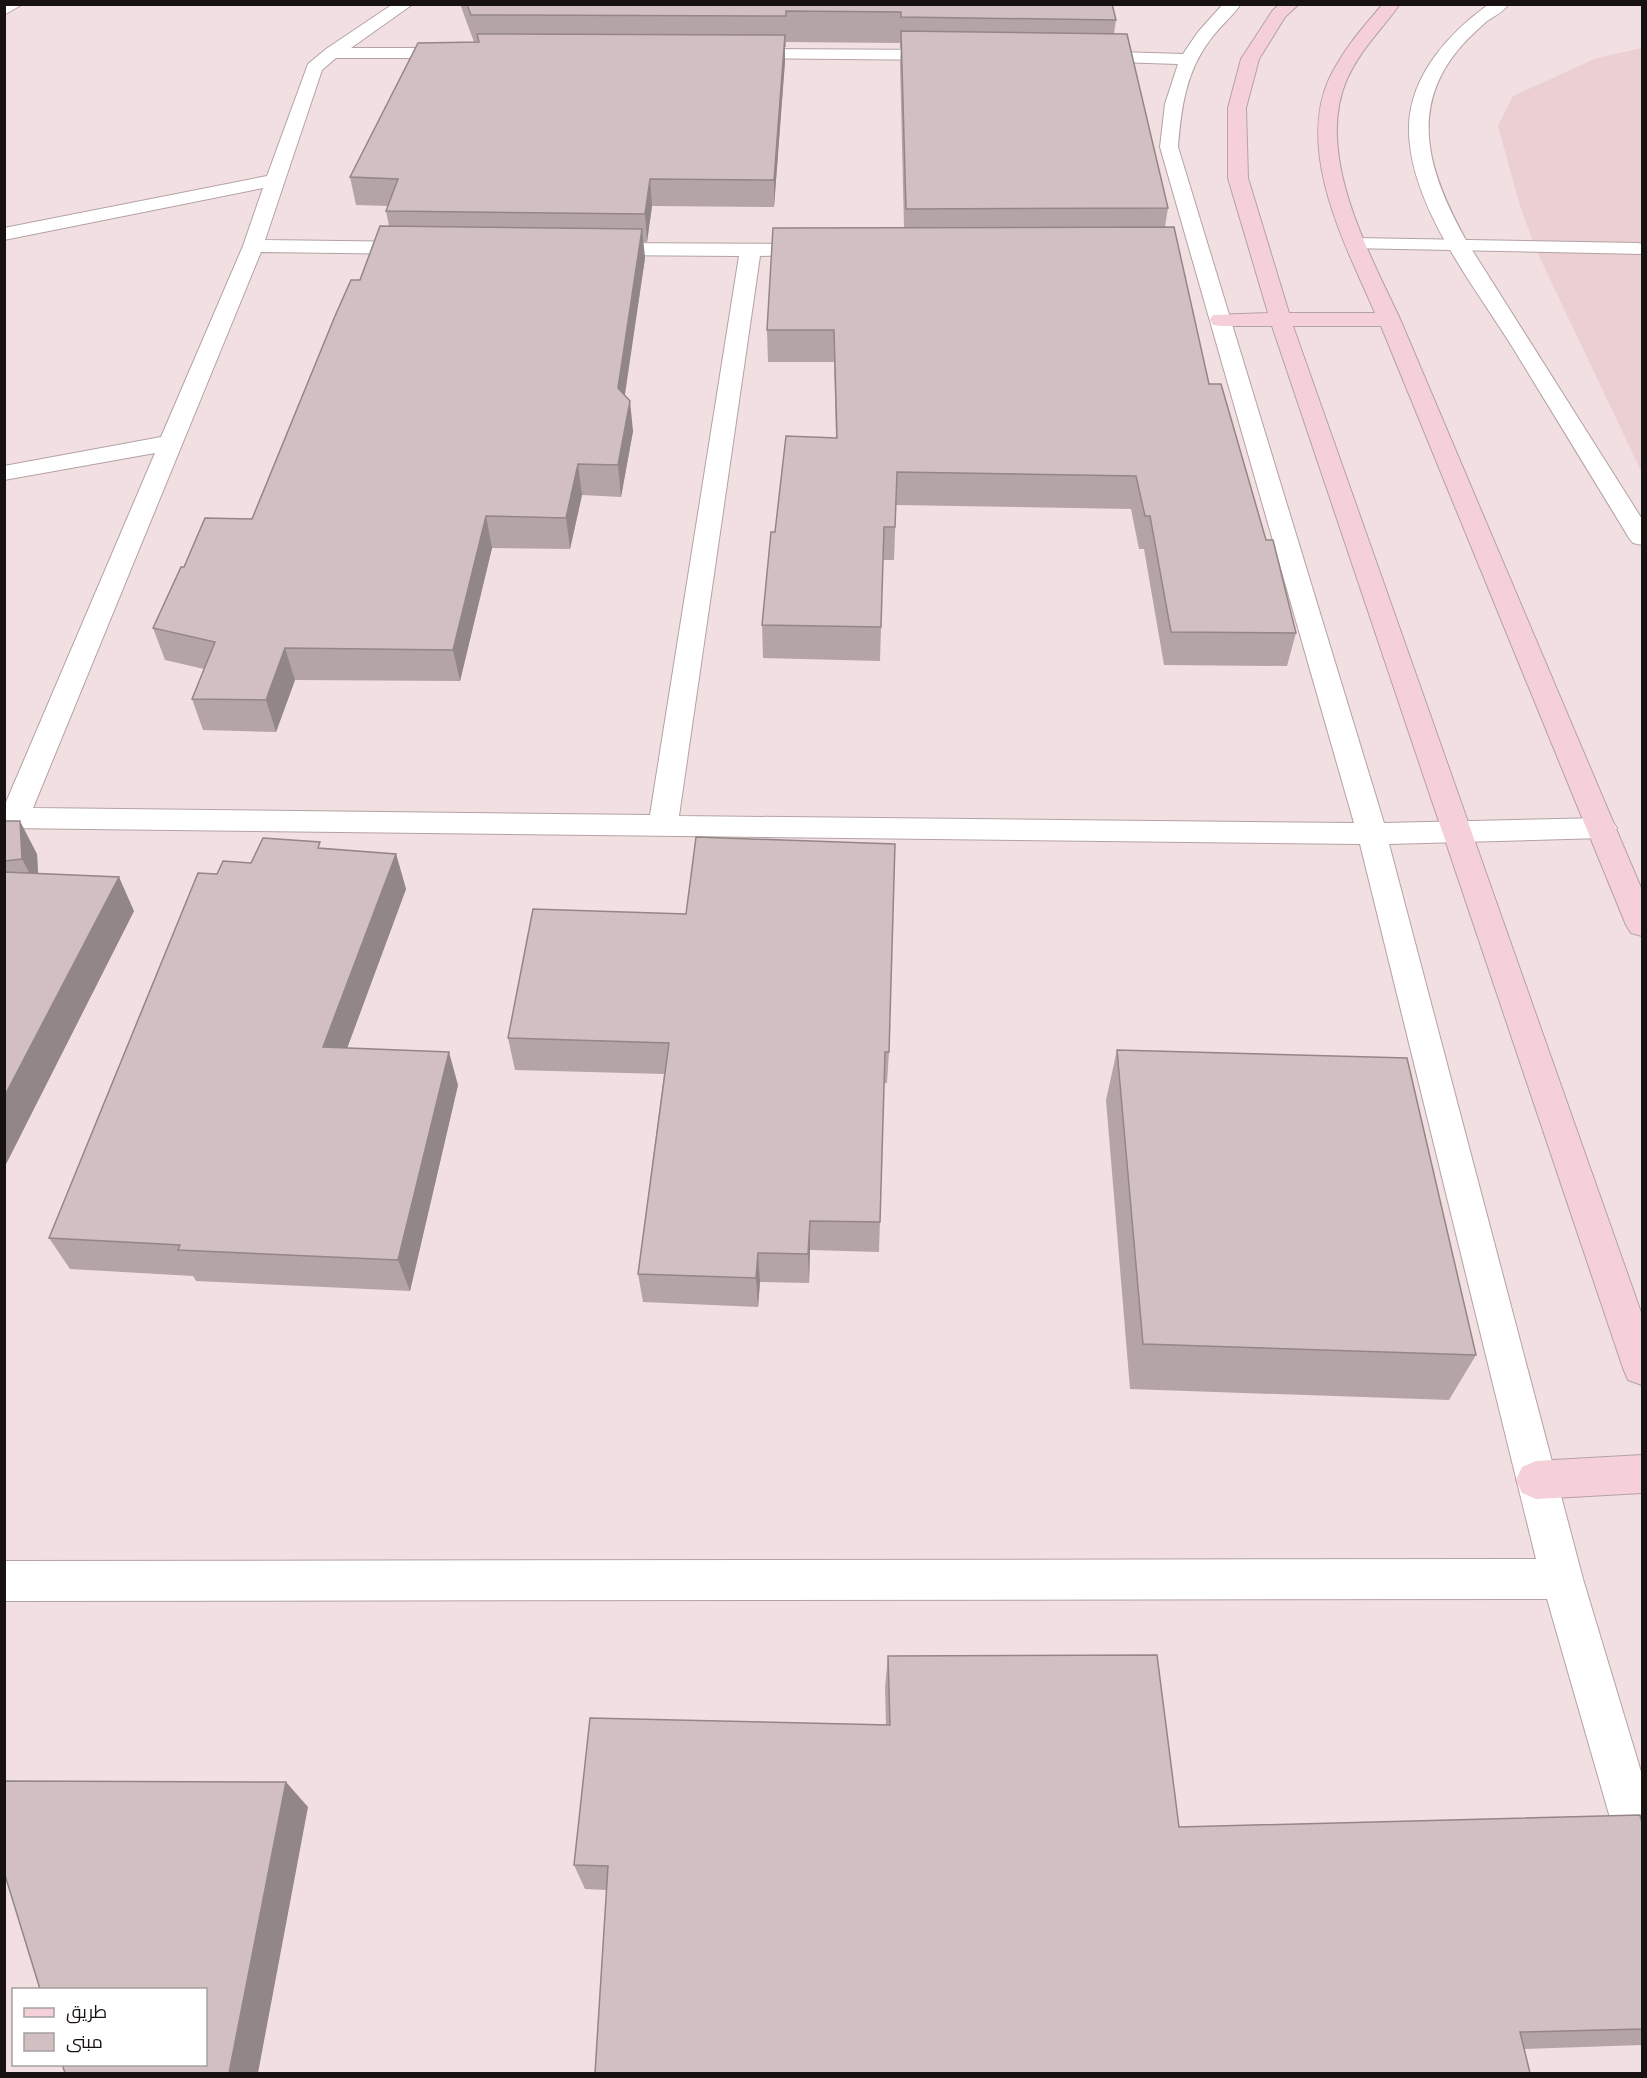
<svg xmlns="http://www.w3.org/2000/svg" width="1647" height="2078" viewBox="0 0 1647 2078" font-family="'Exo 2',Cairo,sans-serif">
  <rect width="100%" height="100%" fill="#f2dfe1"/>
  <!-- built -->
  <path fill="#ebcfd2" d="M1642 48V473L1538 254 1520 206 1498 126 1513 96 1597 58Z"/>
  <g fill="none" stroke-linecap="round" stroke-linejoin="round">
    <defs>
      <path id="lane" d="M1356 238 1638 243 1642 244V254L1349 248 1346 244 1349 240Z"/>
      <path id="street" d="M4 4H23L4 15Z
        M393 4H413L351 48H456L462 49 465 53 462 57 456 58H336L322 70 265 240 416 242 423 244 426 248 423 252 416 254 261 252 33 808 650 815 739 256 600 255 593 253 590 249 593 245 600 243 815 244 822 246 825 250 822 254 760 256 679 816 1354 823 1160 147 1165 104 1178 64 1087 61 1081 60 1078 56 1081 52 1087 51 1183 54 1198 32 1223 4H1241C1232 17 1219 27 1210 40 1186 71 1181 109 1178 147L1384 823 1602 818 1612 821 1617 828 1612 835 1602 838 1389 844 1583 1579 1642 1775V1872L1626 1865 1619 1849 1547 1599 4 1601V1561L1536 1559 1360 844 4 828V807L155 453 4 480V466L161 437 243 246 263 188 4 240V228L267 176 308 64 326 49Z
        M1489 4H1509C1503 12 1495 16 1487 21 1477 30 1466 40 1458 50 1406 113 1432 179 1467 242L1642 519V545L1633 543 1629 538C1591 475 1552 412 1513 348 1474 285 1407 203 1409 125 1411 74 1450 32 1489 4Z
        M742 49 945 50 951 51 954 55 951 59 945 60 736 58 733 54 736 50Z"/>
      <path id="secondary" d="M1280 4H1299L1285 17 1259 59 1246 108 1248 178 1289 313H1375C1346 246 1296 153 1329 79 1343 50 1362 28 1383 4H1400C1380 32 1362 47 1347 79 1314 154 1369 252 1400 319L1642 890V936L1631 933 1626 925 1381 326H1293L1642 1315V1385L1628 1380 1623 1368 1272 326H1221L1213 325 1210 320 1213 315 1268 313 1228 178V108L1241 59 1273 10Z
        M1642 1455V1493L1536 1499 1522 1493 1516 1480 1522 1467 1536 1461Z"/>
    </defs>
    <!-- lane casing -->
    <use href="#lane" stroke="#b4a2a5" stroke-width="2"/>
    <!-- street casing -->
    <use href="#street" stroke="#b4a2a5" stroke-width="2"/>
    <!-- secondary casing -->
    <use href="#secondary" stroke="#b4a2a5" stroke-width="2"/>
    <!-- lane -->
    <use href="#lane" fill="#fff" fill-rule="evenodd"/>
    <!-- street -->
    <use href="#street" fill="#fff" fill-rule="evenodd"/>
    <!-- secondary -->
    <use href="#secondary" fill="#f6d0d8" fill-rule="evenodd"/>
  </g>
  <!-- wall -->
  <path fill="#b5a4a6" d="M460 4H1112L1116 20 1114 34 1168 208 1165 227 1209 384 1266 540 1296 633 1287 666 1164 665 1144 549H1139L1131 509 896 505 894 560H883L880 661 763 658 762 625 775 532 836 438 834 362H768L767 330 904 228 900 62 901 48H900V43L786 42V47H785V61L774 207 652 206 647 242H643L645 258 625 395 633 431 621 497 582 495 570 549 492 548 460 681 295 680 276 732 203 730 192 699 204 669 165 660 153 628 184 567 252 519 360 280 389 226 386 211 388 206 356 205 350 177 474 42Z
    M4 821 37 854 38 873 134 911 4 1168Z
    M322 848 396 854 406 889 347 1048 458 1085 410 1291 196 1281 193 1276 70 1269 49 1238 217 874Z
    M533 909 889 1052 887 1083H884L879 1252 810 1250 809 1283 760 1282 758 1307 643 1302 638 1274 664 1074 515 1070 508 1038Z
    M1117 1050 1476 1355 1449 1400 1130 1389 1106 1100Z
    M888 1656 1179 1827 1642 1823V2045L1524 2049 607 1890 585 1889 574 1865 886 1725 885 1687Z"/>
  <!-- shaded-wall -->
  <path fill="#938687" d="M785 35V61L774 207V180Z
    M650 179 652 206 647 242 645 214Z
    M642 229 645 258 621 419 618 388Z
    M630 401 633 431 621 497 618 465Z
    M578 464 582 495 570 549 566 518Z
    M486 516 492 548 460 681 453 650Z
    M285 648 295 680 276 732 266 700Z
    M20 821 37 854 39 892 22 859Z
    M396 854 406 889 335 1081 323 1047Z
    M119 877 134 911 4 1168V1097Z
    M449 1052 458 1085 410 1291 398 1260Z
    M810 1221V1250L809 1283 808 1254Z
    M758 1253 760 1282 758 1307 756 1278Z
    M286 1782 308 1807 258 2073H229Z"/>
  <!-- building -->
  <path fill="#d2bfc1" stroke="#938687" stroke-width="1.5" d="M467 4H1112L1116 20 901 17V12L786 11V16L471 15Z
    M901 31 1127 34 1168 208 906 209Z
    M477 34 785 35 774 180 650 179 645 214 386 211 398 179 350 177 418 43 479 42Z
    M380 226 642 229 618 388 630 401 618 465 578 464 566 518 486 516 453 650 285 648 266 700 192 699 215 642 153 628 181 567H184L205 518 252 519 335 316 351 280H360Z
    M1174 227 1209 384H1221L1266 540H1273L1296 633 1171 632 1150 516H1145L1136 476 897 472 895 527H884L881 627 762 625 771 532H775L786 436 837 438 834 330H767L773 228Z
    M4 821H20L22 859 4 861Z
    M696 837 895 844 889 1052H885L880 1222 810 1221 808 1254 758 1253 756 1278 638 1274 669 1043 508 1038 533 909 686 914Z
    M263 838 320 842 318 848 396 854 323 1047 449 1052 398 1260 178 1250 180 1245 49 1238 198 873 217 874 223 861 251 863Z
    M4 872 119 877 4 1097Z
    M1117 1050 1407 1058 1476 1355 1143 1344Z
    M1157 1655 1179 1827 1640 1815 1642 1823V2029L1520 2032 1530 2073H595L608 1866 574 1865 590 1718 890 1725 888 1656Z
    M4 1781 286 1782 229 2073H65L62 2064H206V1989H40L4 1872Z"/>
  <!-- border -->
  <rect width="1647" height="2078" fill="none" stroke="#181112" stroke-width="12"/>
  <!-- legend -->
  <rect x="12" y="1988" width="195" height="78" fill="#ffffff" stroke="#a3a0a0" stroke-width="1.5"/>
  <rect x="24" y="2008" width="30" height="9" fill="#f6d0d8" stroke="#a3a0a0" stroke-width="1.5"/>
  <text x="66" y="2018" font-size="18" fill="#181112">طريق</text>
  <rect x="24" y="2033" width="30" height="18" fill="#d2bfc1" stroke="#a3a0a0" stroke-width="1.5"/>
  <text x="66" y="2048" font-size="18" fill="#181112">مبنى</text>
</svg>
